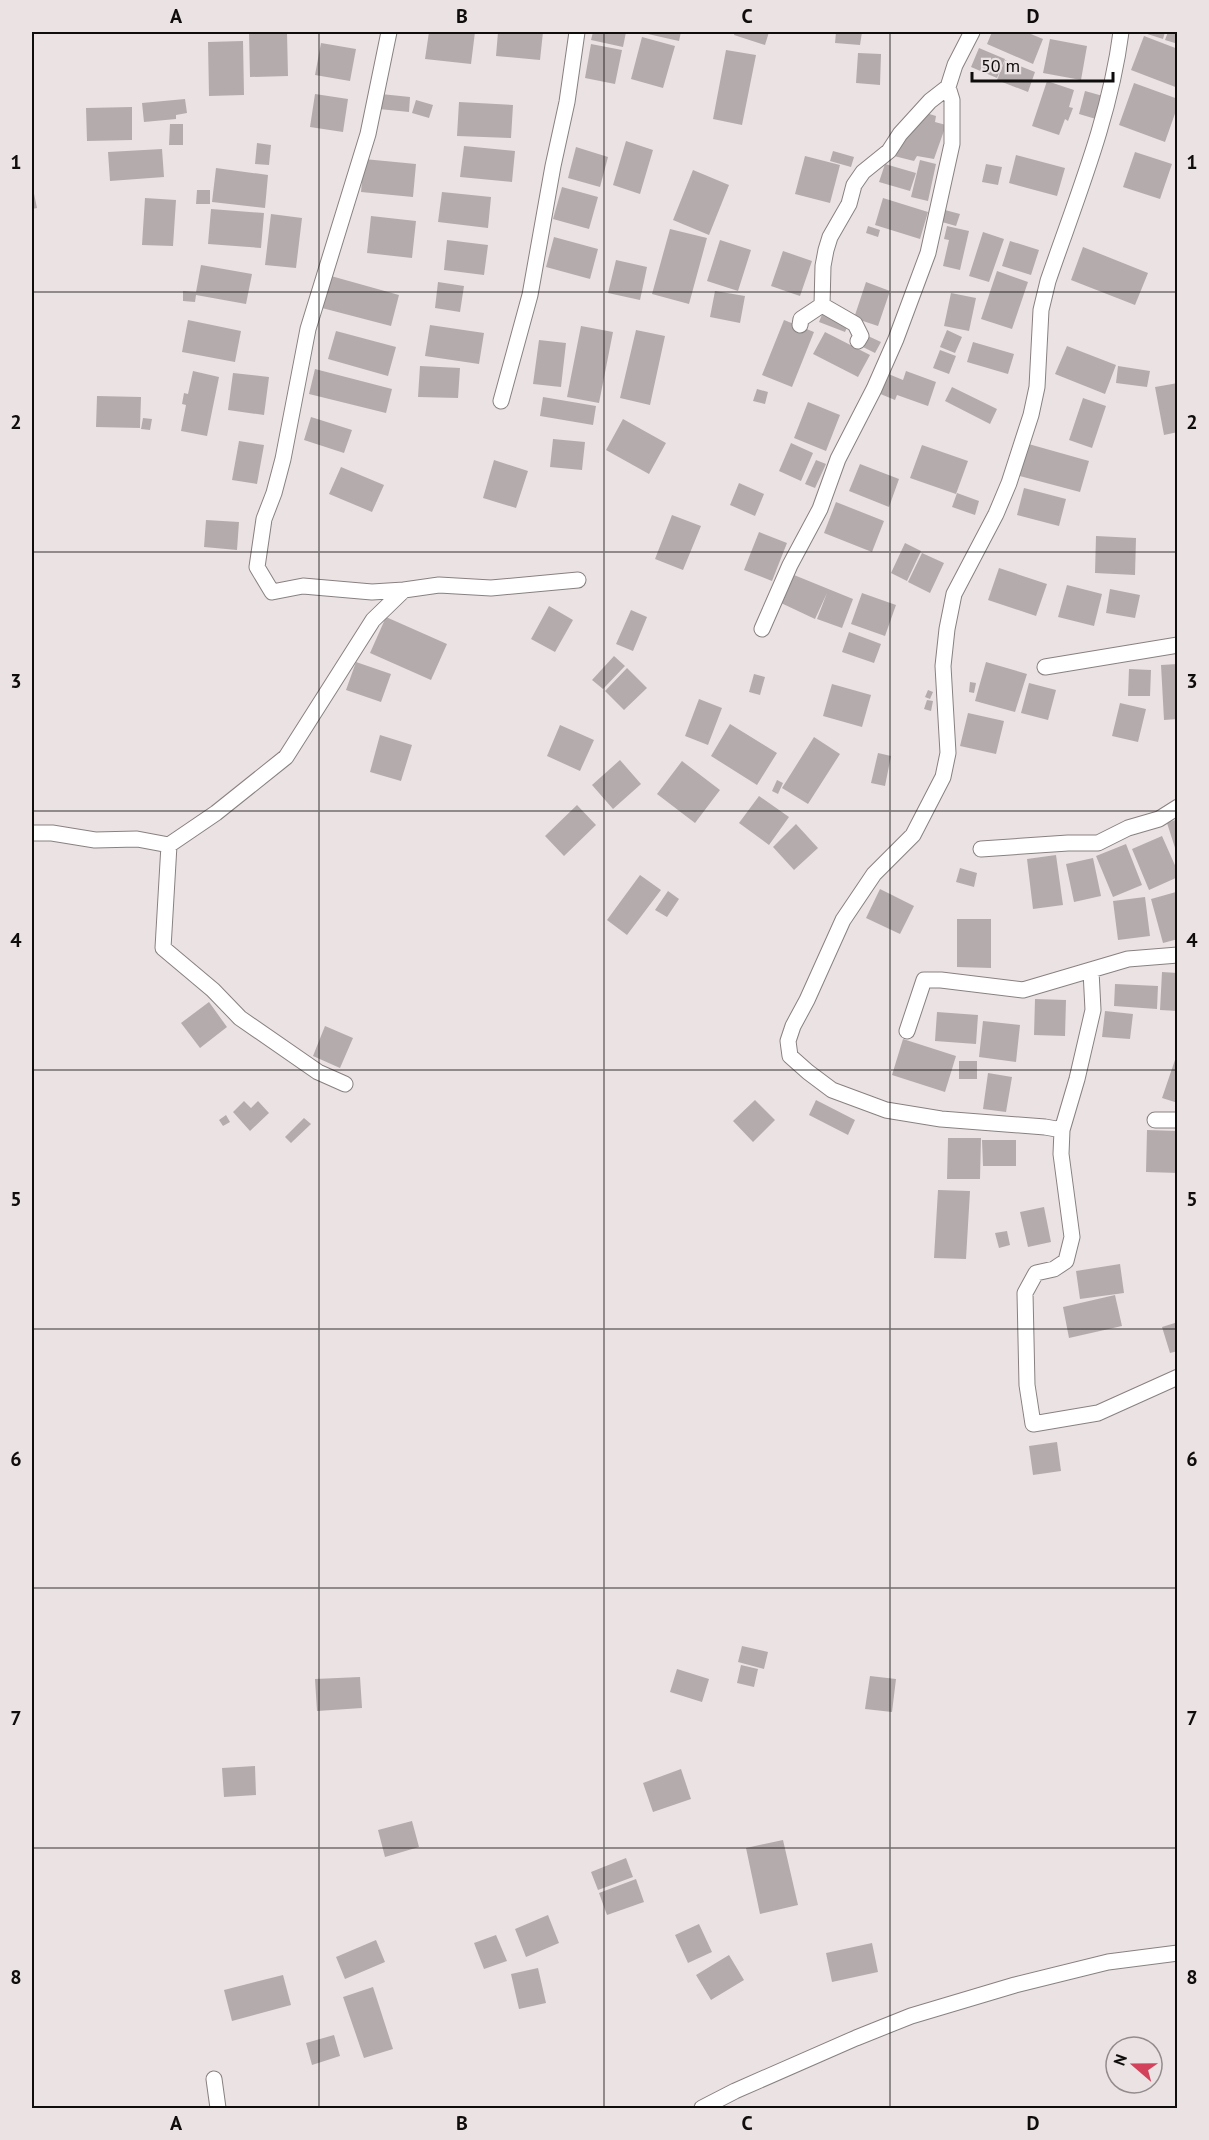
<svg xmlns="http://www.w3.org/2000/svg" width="1209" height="2140" viewBox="0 0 1209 2140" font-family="'PT Sans',sans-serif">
  <rect width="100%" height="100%" fill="#ebe2e3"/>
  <!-- building -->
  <path fill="#b4acac" d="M249 32H287L288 76 250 77Z
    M429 32H475L471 64 425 59Z
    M498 32H543L540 60 496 56Z
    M593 32H626L623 47 591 40Z
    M639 32H681L679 41Z
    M735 32H769L765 45 734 35Z
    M836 32H862L860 45 835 43Z
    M992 32H1026L1043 39 1033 64 987 44Z
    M1141 32H1165L1163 39Z
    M1168 32H1178V44L1165 40Z
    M1144 36 1178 49V88L1131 70Z
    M642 37 675 46 663 88 631 79Z
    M1050 39 1087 46 1081 80 1043 73Z
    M243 41 244 95 209 96 208 42Z
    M321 43 356 49 350 81 315 75Z
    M591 44 622 50 615 84 585 78Z
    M979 48 1005 59 997 78 971 67Z
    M726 50 756 55 742 125 713 119Z
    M858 53 881 54 880 85 856 83Z
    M1005 60 1035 72 1028 92 997 80Z
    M1047 81 1074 90 1069 107 1073 108 1068 121 1065 119 1059 135 1032 126Z
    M1134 83 1178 99V105L1165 142 1119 125Z
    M1085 91 1103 96 1096 119 1079 114Z
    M315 94 348 99 343 132 310 127Z
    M381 94 410 97 409 112 379 109Z
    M185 99 187 113 176 115V119L144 122 142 103Z
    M416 100 433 105 429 118 412 113Z
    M459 102 513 105 511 138 457 136Z
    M132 107V140L87 141 86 108Z
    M926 113 936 116 935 122 946 125 934 159 917 156 914 161 894 156 909 125Z
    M170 124H183V145H169Z
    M626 141 653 150 640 194 613 185Z
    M257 143 271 145 269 165 255 164Z
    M464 146 515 151 512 182 460 177Z
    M576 147 608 157 600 187 568 178Z
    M162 149 164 177 110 181 108 152Z
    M833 151 854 157 851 167 830 161Z
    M1135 152 1172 164 1160 199 1123 187Z
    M1016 155 1065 168 1057 196 1009 183Z
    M805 156 840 165 830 203 795 194Z
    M364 159 416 164 413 197 361 192Z
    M920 160 936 164 928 201 911 197Z
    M885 164 916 173 910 191 879 182Z
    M986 164 1002 167 998 185 982 182Z
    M216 168 268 175 265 208 212 202Z
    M693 170 729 185 709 235 673 220Z
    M32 184 37 208 32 209Z
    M562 187 598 197 589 229 553 219Z
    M197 190H210V204H196Z
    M442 192 491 197 488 228 438 222Z
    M145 198 176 200 173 246 142 245Z
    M883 198 928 212 920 239 875 225Z
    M211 209 264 213 261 248 208 244Z
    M945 210 960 214 956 226 942 222Z
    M271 214 302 218 296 268 265 265Z
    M371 216 416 221 412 258 367 253Z
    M868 226 880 230 878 237 866 233Z
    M947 226 969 231 960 270 943 266 949 240 944 239Z
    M670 229 707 238 689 304 652 294Z
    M983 232 1004 239 989 282 969 276Z
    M554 237 598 249 590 279 546 267Z
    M447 240 488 245 484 275 444 270Z
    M720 240 751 250 738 291 707 281Z
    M1010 241 1039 250 1031 275 1002 266Z
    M1083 247 1148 273 1135 305 1071 280Z
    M783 251 812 261 800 296 771 286Z
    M616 260 647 267 640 300 608 293Z
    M201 265 252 274 246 304 196 295 195 302 183 301V291L196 292Z
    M997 271 1028 282 1012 329 981 319Z
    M331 276 399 295 391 326 322 308Z
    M438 282 464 286 460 312 435 308Z
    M866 282 890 291 878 326 854 318Z
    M715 291 745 296 740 323 710 317Z
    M951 293 976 298 969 331 944 326Z
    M823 312 849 323 845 332 819 322Z
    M188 320 241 331 235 362 182 352Z
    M784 320 814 332 792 387 762 375Z
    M430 325 484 333 479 364 425 356Z
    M581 326 613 332 599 403 567 397Z
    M636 330 665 336 650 405 620 398Z
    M947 330 962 337 955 353 940 347Z
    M336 331 396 347 388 376 328 359Z
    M825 332 870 355 858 377 813 354Z
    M868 336 881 342 875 353 863 347Z
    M539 340 566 343 561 387 533 384Z
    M973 342 1014 354 1008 374 967 362Z
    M1067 346 1116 365 1105 394 1055 374Z
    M940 350 956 356 949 374 933 368Z
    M420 366 460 368 458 398 418 397Z
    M1118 366 1150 371 1147 387 1116 383Z
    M315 369 392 389 386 413 309 394Z
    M193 371 219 377 207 436 181 431 186 405 182 404 184 393 188 394Z
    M906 371 936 382 928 406 897 395 895 400 878 393 886 373 903 380Z
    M233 373 269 377 264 415 228 410Z
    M1178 383V432L1164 435 1155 387Z
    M952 387 997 409 990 424 945 401Z
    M757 389 768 392 765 404 753 401Z
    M97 396 141 397 140 428 96 427Z
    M543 397 596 406 593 425 540 416Z
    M1083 398 1106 406 1092 448 1069 440Z
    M808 402 840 415 826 451 794 438Z
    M311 417 352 430 344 453 304 440Z
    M143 418 152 419 150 430 141 429Z
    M623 419 666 443 649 474 606 450Z
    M553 439 585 442 582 470 550 467Z
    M239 441 264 445 257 484 232 480Z
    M791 443 813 453 801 481 779 471Z
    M1025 443 1089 461 1080 492 1016 475Z
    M922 445 968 461 956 494 910 478Z
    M494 460 528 471 516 508 483 498Z
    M816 460 826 464 815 488 805 484Z
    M860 464 899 479 889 507 849 491Z
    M341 467 384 485 372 512 329 494Z
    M739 483 764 494 755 516 730 505Z
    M1024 488 1066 499 1059 526 1017 515Z
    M957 493 979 501 975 515 952 507Z
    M836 502 884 521 872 552 824 533Z
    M672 515 701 526 683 570 655 559Z
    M206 520 239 522 237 550 204 547Z
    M759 532 787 543 772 581 744 570Z
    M1096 536 1136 538 1135 575 1095 573Z
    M905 543 921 551 907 581 891 573Z
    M922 553 944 563 930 593 908 582Z
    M999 568 1047 584 1036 616 988 600Z
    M794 575 853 599 842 628 817 619 827 593 815 619 781 603Z
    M1067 585 1102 594 1094 626 1058 617Z
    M1110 589 1140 595 1135 618 1106 613Z
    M862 593 896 605 885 636 851 624Z
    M549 606 573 620 555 652 531 639Z
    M631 610 647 617 633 651 616 644Z
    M386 617 447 644 431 680 370 653Z
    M849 632 881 644 874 663 842 652Z
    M614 656 625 666 603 689 592 680Z
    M356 662 391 674 381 702 346 690Z
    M986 662 1027 674 1015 712 975 701Z
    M1178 664V719L1164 720 1161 665Z
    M627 668 647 688 624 710 605 691Z
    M1129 669 1151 670 1150 696H1128Z
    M754 674 765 677 760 695 749 692Z
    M970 682 976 683 974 693 969 692Z
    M1029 683 1056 690 1048 720 1021 713Z
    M832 684 871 695 862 727 823 716Z
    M928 690 933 692 930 699 925 697Z
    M699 699 722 708 708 745 685 736Z
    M927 700 933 701 931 711 924 709Z
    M1120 703 1146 709 1138 742 1112 736Z
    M968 713 1004 721 996 754 960 746Z
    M730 724 777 753 757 785 711 756Z
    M560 725 594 740 580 771 547 756Z
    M380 735 412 745 401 781 370 772Z
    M814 737 840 754 808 804 782 788Z
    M878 753 891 756 885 786 871 783Z
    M620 760 641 784 613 809 592 785Z
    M682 761 720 790 695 823 657 794Z
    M777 780 783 783 778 794 772 791Z
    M759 796 789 817 769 845 739 823Z
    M577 805 596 825 564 856 545 836Z
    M1178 819V854H1177L1167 823Z
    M796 824 818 848 794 870 773 847Z
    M1162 836 1178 872V877L1149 890 1132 849Z
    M1126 844 1142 885 1113 897 1096 856Z
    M1056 855 1063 905 1033 909 1027 859Z
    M1093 858 1101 896 1074 902 1066 864Z
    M960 868 977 873 974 887 956 882Z
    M640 875 661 890 627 935 607 920Z
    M880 889 914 906 900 934 866 918Z
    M668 891 679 899 667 917 655 910Z
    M1176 892 1178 939 1163 943 1151 899Z
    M1145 897 1150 936 1118 940 1113 901Z
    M957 919H991V968L957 967Z
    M1162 972 1178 973V1011L1160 1010Z
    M1115 984 1158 986 1157 1009 1114 1006Z
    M1035 999 1066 1000 1065 1036 1034 1035Z
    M209 1002 227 1027 200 1048 181 1023Z
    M1105 1011 1133 1014 1130 1039 1102 1037Z
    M937 1012 978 1015 976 1044 935 1041Z
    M983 1021 1020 1025 1016 1062 979 1057Z
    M325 1026 353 1038 340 1068 313 1056Z
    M903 1039 956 1056 945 1092 892 1075Z
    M1177 1054H1178V1103L1162 1098Z
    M959 1061H977V1079H959Z
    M988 1073 1012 1077 1006 1112 983 1109Z
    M755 1100 775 1120 753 1142 733 1121Z
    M816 1100 855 1120 848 1135 809 1115Z
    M244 1101 251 1108 258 1101 269 1113 250 1131 233 1112Z
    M226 1115 230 1122 223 1126 219 1120Z
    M304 1118 311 1124 291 1143 285 1137Z
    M1147 1130 1178 1131V1173L1146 1172Z
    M948 1138H981L980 1179H947Z
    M982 1140H1016V1166H983Z
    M938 1190 970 1191 966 1259 934 1258Z
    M1044 1207 1051 1242 1028 1247 1020 1212Z
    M1007 1231 1010 1245 999 1248 995 1233Z
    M1120 1264 1124 1293 1080 1299 1076 1271Z
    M1115 1295 1122 1326 1069 1338 1063 1307Z
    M1178 1322V1351L1170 1353 1162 1327Z
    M1057 1442 1061 1471 1033 1475 1029 1446Z
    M742 1646 768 1652 764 1669 738 1662Z
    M741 1665 758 1669 754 1687 737 1683Z
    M677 1669 709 1679 702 1702 670 1692Z
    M870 1676 896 1679 892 1712 865 1709Z
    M360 1677 362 1708 317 1711 315 1679Z
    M255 1766 256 1795 224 1797 222 1768Z
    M681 1769 691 1799 653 1812 643 1783Z
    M412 1821 419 1847 385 1857 378 1830Z
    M783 1840 798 1905 760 1914 746 1848Z
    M626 1858 633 1877 598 1890 591 1872Z
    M636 1879 644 1902 607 1915 599 1893Z
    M548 1915 559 1943 526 1957 515 1929Z
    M699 1924 712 1952 688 1963 675 1935Z
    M496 1935 507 1961 484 1969 474 1943Z
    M376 1940 385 1962 345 1979 336 1957Z
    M872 1943 878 1972 832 1982 826 1953Z
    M729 1955 744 1980 711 2000 696 1975Z
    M538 1968 546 2003 519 2009 511 1974Z
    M283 1975 291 2005 232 2021 224 1990Z
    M373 1987 393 2049 364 2058 343 1997Z
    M334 2035 340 2056 312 2065 306 2043Z"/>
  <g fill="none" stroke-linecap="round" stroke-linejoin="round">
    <defs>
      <path id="street" d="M389 32 368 134 308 329 283 459 274 493 264 519 257 567 272 592 303 586 372 592 404 590
        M822 305 855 324 861 336 858 341
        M800 325 801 319 822 305 823 266 826 250 830 237 849 204 854 185 863 172 889 151 900 134 930 101 948 87 955 65 972 32
        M501 401 530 295 553 166 567 102 577 32
        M762 629 790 565 820 509 838 459 874 389 896 339 928 253 952 144V100L948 87
        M1045 667 1178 645
        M32 833H52L95 840 137 839 169 845
        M981 849 1068 843H1098L1128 828 1159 819 1178 807
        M1091 971 1093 1010 1077 1079 1062 1130 1061 1154 1072 1237 1066 1261 1054 1269 1036 1273 1025 1293 1027 1385 1033 1424 1098 1413 1178 1377
        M907 1031 924 980H941L1023 990 1128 959 1178 955
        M345 1084 318 1072 240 1018 213 990 163 948 169 845 216 813 286 757 373 620 404 590 439 585 491 588 578 580
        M1155 1120H1178
        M1062 1130 1045 1127 941 1119 886 1110 832 1090 808 1072 790 1056 788 1041 793 1026 807 1000 843 920 874 874 913 835 943 777 948 753 943 666 947 629 954 594 996 514 1009 483 1031 415 1037 387 1041 310 1048 281C1076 199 1110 118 1121 32
        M214 2079 218 2108
        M702 2108 735 2091 856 2038 911 2016 1015 1985 1108 1962 1178 1953"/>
    </defs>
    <!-- street casing -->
    <use href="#street" stroke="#898081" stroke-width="17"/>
    <!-- street -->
    <use href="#street" stroke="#fff" stroke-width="15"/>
  </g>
  <!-- grid -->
  <path fill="none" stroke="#0f0c0c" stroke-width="1.5" stroke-opacity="0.55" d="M319 32V2108M604 32V2108M890 32V2108M32 292H1178M32 552H1178M32 811H1178M32 1070H1178M32 1329H1178M32 1588H1178M32 1848H1178"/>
  <!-- border -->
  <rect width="1209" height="2140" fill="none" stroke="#ebe2e3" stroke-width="66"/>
  <!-- north arrow -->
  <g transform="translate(1134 2065) rotate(290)"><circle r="28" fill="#ebe2e3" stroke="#938c8d" stroke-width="1.5"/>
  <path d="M0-4.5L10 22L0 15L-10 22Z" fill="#d2425b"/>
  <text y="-9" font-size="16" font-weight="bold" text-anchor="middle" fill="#0f0c0c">N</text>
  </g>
  <!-- scale -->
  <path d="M972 72v9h141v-9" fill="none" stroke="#0f0c0c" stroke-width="3"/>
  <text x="981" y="72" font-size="18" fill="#0f0c0c" stroke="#ebe2e3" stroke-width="4.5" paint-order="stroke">50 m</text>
  <rect x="33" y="33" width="1143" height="2074" fill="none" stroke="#0f0c0c" stroke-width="2"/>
  <g font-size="20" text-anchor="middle" font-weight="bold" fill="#0f0c0c">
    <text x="176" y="23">A</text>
    <text x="462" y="23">B</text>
    <text x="747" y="23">C</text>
    <text x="1033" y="23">D</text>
    <text x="16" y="169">1</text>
    <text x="1192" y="169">1</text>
    <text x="16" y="429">2</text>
    <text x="1192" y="429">2</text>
    <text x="16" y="688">3</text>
    <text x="1192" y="688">3</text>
    <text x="16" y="947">4</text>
    <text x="1192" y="947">4</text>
    <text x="16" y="1206">5</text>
    <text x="1192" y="1206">5</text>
    <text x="16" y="1466">6</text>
    <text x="1192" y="1466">6</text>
    <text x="16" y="1725">7</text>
    <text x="1192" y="1725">7</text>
    <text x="16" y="1984">8</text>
    <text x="1192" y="1984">8</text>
    <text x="176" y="2130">A</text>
    <text x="462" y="2130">B</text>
    <text x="747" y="2130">C</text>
    <text x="1033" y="2130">D</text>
  </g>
</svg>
